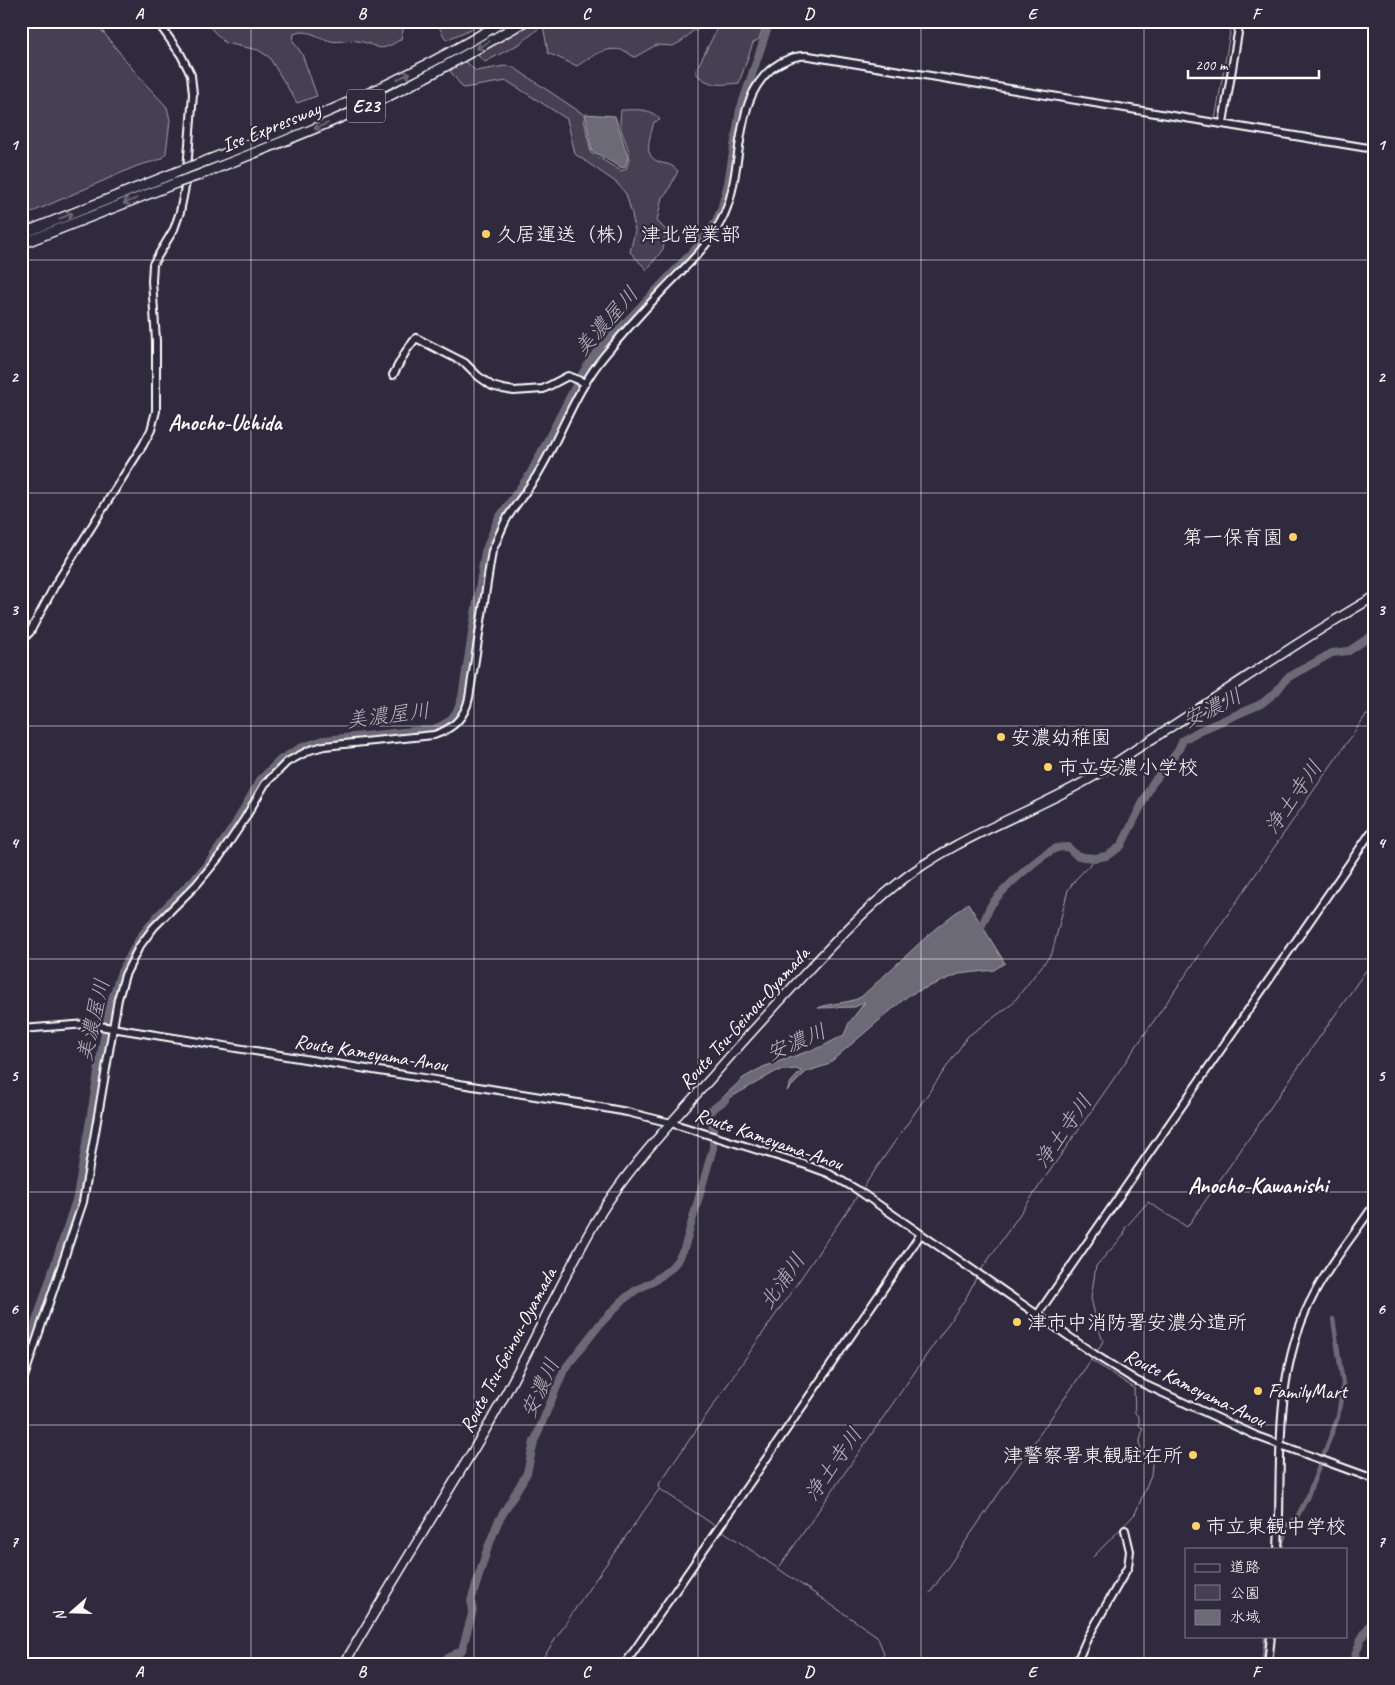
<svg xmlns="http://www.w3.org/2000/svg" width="1395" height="1685" viewBox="0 0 1395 1685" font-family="Caveat,'Klee One',sans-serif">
  <rect width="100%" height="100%" fill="#2f2a3d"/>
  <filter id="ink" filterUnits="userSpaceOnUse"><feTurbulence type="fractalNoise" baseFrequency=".02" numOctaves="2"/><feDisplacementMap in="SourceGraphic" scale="10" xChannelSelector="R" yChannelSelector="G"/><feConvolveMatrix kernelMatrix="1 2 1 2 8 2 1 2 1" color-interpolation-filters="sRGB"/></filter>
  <g filter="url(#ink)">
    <!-- green -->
    <path fill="#464152" stroke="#a2a0a8" d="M21 21H94L96 23 139 77 167 107 170 120 166 153 162 159 137 166 21 217Z
      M204 21H402L404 26 401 39C377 55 380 45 358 41 349 39 339 43 331 41 317 38 309 28 294 34L293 41 302 54 317 96 297 103 269 57 258 50 225 43Z
      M436 21H489L446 40Z
      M532 21H710L693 31 682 41 673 46 656 45 635 57C631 56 629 53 625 51 607 45 592 56 577 66L548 53 543 25 521 43 485 62 475 53Z
      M716 21H765L759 39 753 43 739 83C722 85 707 87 695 72L716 31Z
      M465 61 476 71 505 66 513 67 583 114 591 153 621 171 626 169C635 149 621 140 620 122 620 118 621 113 621 110 635 110 651 107 660 120L654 122C651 135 642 154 657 161 667 166 668 161 678 171L667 193 662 197 657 221 667 231 663 249 647 270 630 252 635 231 632 214 626 194 617 183 575 154 567 119 507 81 463 88 450 71Z"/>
    <!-- water -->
    <path fill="#6d6a77" stroke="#a7a6ad" d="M585 114 615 116 628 157 625 167 622 168 592 151Z
      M968 903 1005 963 994 970 959 974 909 995 827 1065 806 1072 787 1091 791 1082 801 1071 796 1069 777 1071 712 1108 743 1078 752 1073 763 1067 823 1046 844 1035 849 1023 865 1002 855 1007 818 1008C832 1002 848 1004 861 997L936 928Z"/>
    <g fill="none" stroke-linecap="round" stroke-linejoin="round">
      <!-- stream -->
      <path stroke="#a7a6ad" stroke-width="1" d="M1215 120 1232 21
        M862 1189 968 1036 1012 1004 1052 953 1068 890 1075 880 1096 858
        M979 1273 1366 715H1368L1374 719
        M1097 1352 1103 1341 1097 1324 1091 1298 1096 1266 1124 1235 1125 1228 1148 1202 1187 1227 1374 959
        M1091 1360 1134 1388 1135 1413 1139 1417V1425L1143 1429 1140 1440 1141 1453 1153 1455 1151 1475 1135 1514 1093 1557
        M660 1489 717 1527
        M720 1529 877 1636 884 1653 880 1664
        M778 1569 966 1298 977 1276
        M930 1593 1093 1357
        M539 1664 583 1597 660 1488 659 1484 858 1195"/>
      <!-- canal -->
      <path stroke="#6d6a77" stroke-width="4.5" d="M1280 1549 1288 1524 1297 1517 1307 1498 1338 1417 1343 1384 1333 1319
        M1263 1664 1266 1636"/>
      <!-- river -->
      <path stroke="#6d6a77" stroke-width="8" d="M975 934C984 926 985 917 990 907 999 892 1041 854 1057 848 1060 847 1065 847 1068 847L1076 855 1084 857 1096 858 1106 856 1113 852 1121 846 1152 784 1178 751 1183 740 1199 731 1261 704 1276 692 1287 678 1332 653 1349 651 1374 634
        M21 1367 77 1197 109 1008 121 972 141 936 159 914 197 876 209 862 234 826 260 780 280 760 302 747 324 740 433 729C450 724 458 714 462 697L485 552 498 519 530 474 576 385 591 359 698 246 714 225 721 210 728 183 740 110 770 21
        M438 1664 462 1650 473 1610 471 1601 487 1550 498 1522 527 1473 534 1442 564 1370 600 1324 623 1300 636 1290 654 1281 670 1269 677 1261 684 1249 713 1148V1128L709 1112 725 1100
        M1352 1664 1361 1639 1374 1618"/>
      <defs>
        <path id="secondary" d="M1223 123 1240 21
          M393 375 406 351 416 338 465 363 478 376 492 386 503 389 514 391 543 389 568 376 586 383
          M21 641 30 632 55 585 143 445 151 430 156 411V341L152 281 153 264 174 229 180 212 186 182 193 94 191 75 181 55 157 21
          M21 1029 87 1024 572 1102 627 1112 671 1123 806 1165 828 1173 856 1189 1097 1356 1137 1381 1259 1437 1374 1479
          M1038 1314 1374 828
          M21 1386 83 1202 118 999 125 975 139 947 154 927 197 884 220 856 244 820 265 784 287 762 310 750 324 746 434 735C453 729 465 717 469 698L492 551C497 541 501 530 506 520 516 503 530 488 540 470 562 433 576 389 605 355 623 333 643 311 663 290 684 268 707 248 721 221 747 174 728 93 780 63 790 58 798 55 809 56L1374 149
          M1278 1549C1282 1469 1273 1388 1305 1313 1321 1275 1351 1239 1374 1205
          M625 1664 921 1234
          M1076 1664 1087 1639 1128 1567 1130 1551 1125 1530
          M1268 1664 1271 1636"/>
        <path id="primary" d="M344 1664C390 1585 439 1507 486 1429 525 1363 555 1292 593 1226 622 1174 672 1122 712 1077 740 1044 770 1012 799 980 830 947 861 913 897 884 955 837 1027 815 1091 778 1111 767 1129 753 1149 741 1224 693 1297 641 1374 597"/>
        <path id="highway" d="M198 164C304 124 408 80 504 21
          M199 175C259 151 319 128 378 101 428 77 477 49 525 21
          M21 234 177 172
          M21 244 176 183"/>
      </defs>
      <!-- secondary casing -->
      <use href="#secondary" stroke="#fff" stroke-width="10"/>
      <!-- primary casing -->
      <use href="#primary" stroke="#fff" stroke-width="11"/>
      <!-- highway casing -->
      <use href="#highway" stroke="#fff" stroke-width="12"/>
      <!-- secondary -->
      <use href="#secondary" stroke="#2f2a3d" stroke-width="6"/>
      <!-- primary -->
      <use href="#primary" stroke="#2f2a3d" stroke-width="8"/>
      <!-- highway -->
      <use href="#highway" stroke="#2f2a3d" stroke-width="9"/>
      <defs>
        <path id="highway-bridge" d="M177 172 198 164
          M176 183 199 175"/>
      </defs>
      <!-- highway-bridge casing -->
      <use href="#highway-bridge" stroke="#fff" stroke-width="12" stroke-linecap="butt"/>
      <!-- highway-bridge -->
      <use href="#highway-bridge" stroke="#2f2a3d" stroke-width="9"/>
    </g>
    <!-- one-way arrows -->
    <defs><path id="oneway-shaft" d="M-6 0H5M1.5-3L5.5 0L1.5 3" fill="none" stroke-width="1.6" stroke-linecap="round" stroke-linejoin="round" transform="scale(1.25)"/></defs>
    <g stroke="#6d6a77">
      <use href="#oneway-shaft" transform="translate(483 45) rotate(150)"/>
      <use href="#oneway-shaft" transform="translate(404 76) rotate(-27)"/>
      <use href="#oneway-shaft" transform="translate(321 126) rotate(157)"/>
      <use href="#oneway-shaft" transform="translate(130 201) rotate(159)"/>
      <use href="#oneway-shaft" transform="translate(66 216) rotate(-22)"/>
    </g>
  </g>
  <!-- grid -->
  <path fill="none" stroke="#fff" stroke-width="1" stroke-opacity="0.55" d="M251 21V1664M474 21V1664M698 21V1664M921 21V1664M1144 21V1664M21 260H1374M21 493H1374M21 726H1374M21 959H1374M21 1192H1374M21 1425H1374"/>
  <!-- markers -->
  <g fill="#ffd166" stroke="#2f2a3d" stroke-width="2">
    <circle cx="486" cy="234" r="5"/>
    <circle cx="1293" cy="537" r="5"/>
    <circle cx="1001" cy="737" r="5"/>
    <circle cx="1048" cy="767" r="5"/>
    <circle cx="1017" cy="1322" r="5"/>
    <circle cx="1258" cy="1391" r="5"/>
    <circle cx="1193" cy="1455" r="5"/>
    <circle cx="1196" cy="1526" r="5"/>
  </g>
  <g text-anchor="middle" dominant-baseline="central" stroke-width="4.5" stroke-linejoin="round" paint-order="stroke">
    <!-- shield labels -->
    <rect fill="#2f2a3d" stroke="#c1bfc5" stroke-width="1" x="347" y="89.5" width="38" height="33" rx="4"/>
    <g font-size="19" font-weight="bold" fill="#fff">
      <text x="366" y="106">E23</text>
    </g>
    <!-- street labels -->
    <g font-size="20" fill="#fff" stroke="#2f2a3d">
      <text transform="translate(271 127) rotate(-22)">Ise Expressway</text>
      <text transform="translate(744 1018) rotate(-48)">Route Tsu-Geinou-Oyamada</text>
      <text transform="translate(371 1053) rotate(9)">Route Kameyama-Anou</text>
      <text transform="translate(769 1139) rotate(19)">Route Kameyama-Anou</text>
      <text transform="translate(508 1350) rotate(-62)">Route Tsu-Geinou-Oyamada</text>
      <text transform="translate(1195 1388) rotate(26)">Route Kameyama-Anou</text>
    </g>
    <!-- poi labels -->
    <g font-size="20" fill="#fff" stroke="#2f2a3d" text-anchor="start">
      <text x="496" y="234">久居運送（株） 津北営業部</text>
      <text x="1283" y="537" text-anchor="end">第一保育園</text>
      <text x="1011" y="737">安濃幼稚園</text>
      <text x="1058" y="767">市立安濃小学校</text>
      <text x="1027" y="1322">津市中消防署安濃分遣所</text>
      <text x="1268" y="1391">FamilyMart</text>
      <text x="1183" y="1455" text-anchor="end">津警察署東観駐在所</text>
      <text x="1206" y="1526">市立東観中学校</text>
    </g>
    <!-- water labels -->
    <g font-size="21" font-style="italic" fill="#b6b4bb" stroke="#2f2a3d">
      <text transform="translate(606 321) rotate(-48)">美濃屋川</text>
      <text transform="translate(1212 708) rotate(-26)">安濃川</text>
      <text transform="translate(388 715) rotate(-7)">美濃屋川</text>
      <text transform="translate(1293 797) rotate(-55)">浄土寺川</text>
      <text transform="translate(93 1020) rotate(-77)">美濃屋川</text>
      <text transform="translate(796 1042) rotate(-23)">安濃川</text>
      <text transform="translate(1063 1131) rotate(-55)">浄土寺川</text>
      <text transform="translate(782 1281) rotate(-55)">北浦川</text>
      <text transform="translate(540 1388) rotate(-65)">安濃川</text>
      <text transform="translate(833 1464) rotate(-55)">浄土寺川</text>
    </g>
    <!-- quarter labels -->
    <g font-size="22" font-weight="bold" fill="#fff" stroke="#2f2a3d">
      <text x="225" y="423">Anocho-Uchida</text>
      <text x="1258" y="1186">Anocho-Kawanishi</text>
    </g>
  </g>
  <!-- margin -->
  <rect width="1395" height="1685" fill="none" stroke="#2f2a3d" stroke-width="55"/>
  <!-- legend -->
  <rect x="1185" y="1548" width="162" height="90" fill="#2f2a3d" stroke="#827f8b"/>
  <rect x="1195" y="1564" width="25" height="8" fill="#2f2a3d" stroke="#827f8b"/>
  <text x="1230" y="1572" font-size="15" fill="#ffffff">道路</text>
  <rect x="1195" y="1585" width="25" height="15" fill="#464152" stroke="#827f8b"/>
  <text x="1230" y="1598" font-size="15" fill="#ffffff">公園</text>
  <rect x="1195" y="1610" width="25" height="15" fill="#6d6a77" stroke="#827f8b"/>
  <text x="1230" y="1622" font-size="15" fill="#ffffff">水域</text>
  <!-- north arrow -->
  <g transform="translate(72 1612) rotate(250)" stroke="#2f2a3d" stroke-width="4" paint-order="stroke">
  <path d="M0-4L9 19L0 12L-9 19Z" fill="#ffffff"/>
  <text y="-8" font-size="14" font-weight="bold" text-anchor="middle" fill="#ffffff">N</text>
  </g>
  <!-- scale -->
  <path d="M1188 70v8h131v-8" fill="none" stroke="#ffffff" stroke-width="2.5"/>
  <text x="1195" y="70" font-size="15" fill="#ffffff" stroke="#2f2a3d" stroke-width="4" paint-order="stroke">200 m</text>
  <rect x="28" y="28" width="1340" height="1630" fill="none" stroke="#fff" stroke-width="2"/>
  <g font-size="16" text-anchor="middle" font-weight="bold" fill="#fff">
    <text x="139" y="19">A</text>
    <text x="362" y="19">B</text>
    <text x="586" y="19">C</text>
    <text x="809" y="19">D</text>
    <text x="1032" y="19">E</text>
    <text x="1256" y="19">F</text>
    <text x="14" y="150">1</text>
    <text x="1381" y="150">1</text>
    <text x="14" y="382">2</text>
    <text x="1381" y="382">2</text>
    <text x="14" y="615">3</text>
    <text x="1381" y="615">3</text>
    <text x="14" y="848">4</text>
    <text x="1381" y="848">4</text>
    <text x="14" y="1081">5</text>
    <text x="1381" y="1081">5</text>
    <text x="14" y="1314">6</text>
    <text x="1381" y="1314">6</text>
    <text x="14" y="1547">7</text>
    <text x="1381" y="1547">7</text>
    <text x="139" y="1677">A</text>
    <text x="362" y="1677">B</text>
    <text x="586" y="1677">C</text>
    <text x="809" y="1677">D</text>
    <text x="1032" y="1677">E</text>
    <text x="1256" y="1677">F</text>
  </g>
</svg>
